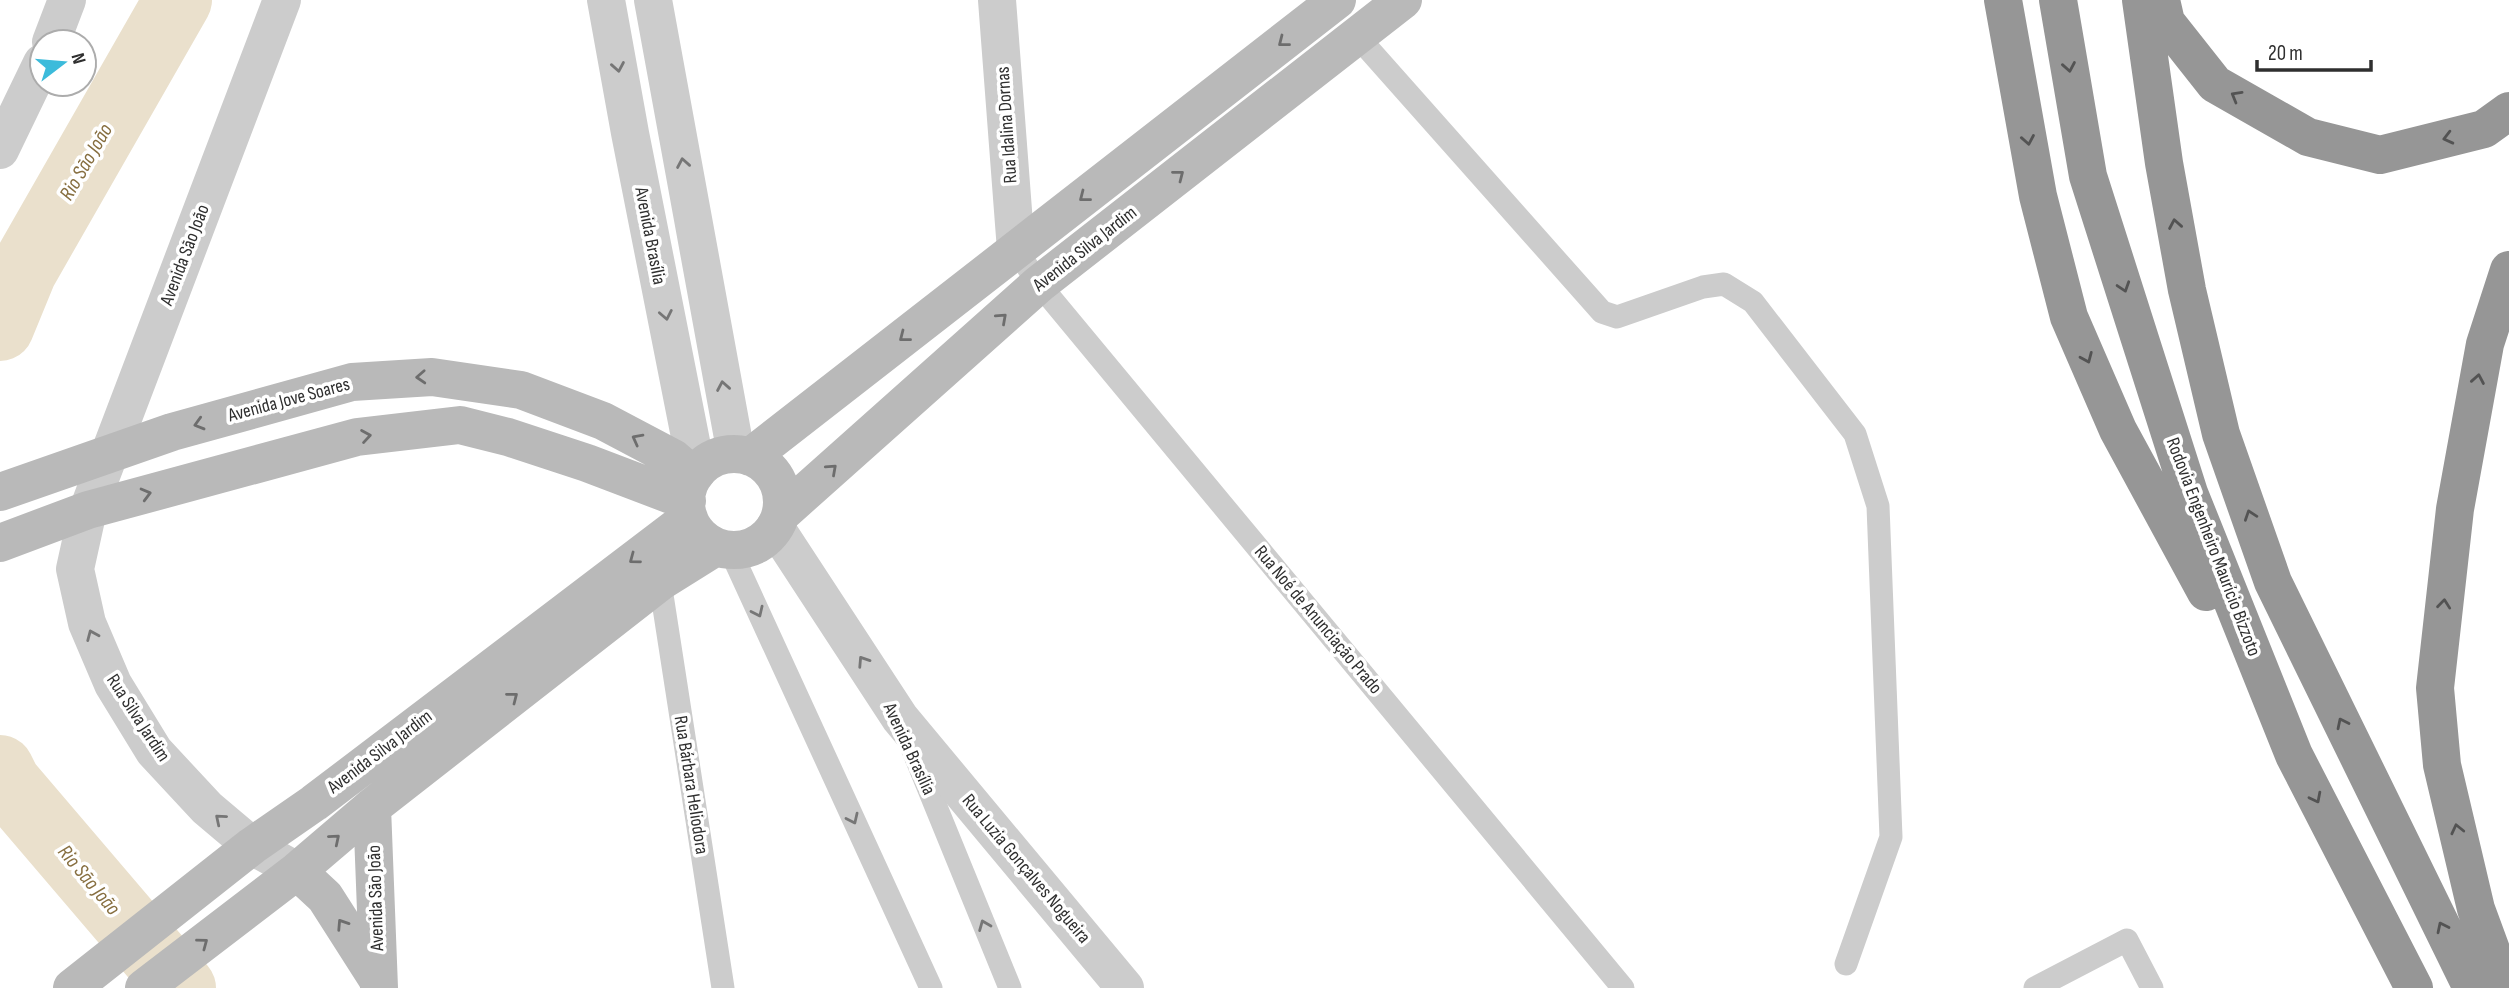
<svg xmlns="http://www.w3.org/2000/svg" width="2509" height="988" viewBox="0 0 2509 988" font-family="'Sofia Sans Condensed',sans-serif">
  <rect width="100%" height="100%" fill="#fff"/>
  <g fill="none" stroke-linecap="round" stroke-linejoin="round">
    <!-- river -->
    <path stroke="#eae0cc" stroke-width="68" d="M0 327 23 271 178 0
      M0 769 7 783 182 988"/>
    <!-- lane -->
    <path stroke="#ccc" stroke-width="23" d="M1357 36 1602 312 1617 317 1703 287 1724 284 1753 302 1855 434 1878 506 1891 837 1846 964
      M1016 250 1039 284 1623 988
      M730 550 931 988
      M660 582 723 988
      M912 748 1010 988
      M2035 988 2127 940 2152 988"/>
    <!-- street -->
    <path stroke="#ccc" stroke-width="38" d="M282 0 88 510 75 569 87 623 113 684 154 751 207 808 252 846 297 871
      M606 0 630 133 697 472
      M653 0 736 454
      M997 0 1016 250
      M51 42 67 0
      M0 150 42 63
      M775 527 900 718 1125 988"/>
    <!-- secondary -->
    <path stroke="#b9b9b9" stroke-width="38" d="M686 502a48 48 0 1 1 96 0a48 48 0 1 1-96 0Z
      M750 457 1337 0
      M0 492 172 432 352 382 432 377 521 390 603 421 673 458 694 476
      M781 514 1039 284 1403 0
      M0 543 88 510 357 437 460 425 508 437 587 463 687 501
      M372 807 379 988
      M297 871 325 897 378 980
      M72 988 252 846 314 803 689 518
      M144 988 297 871 372 807 660 582 716 547"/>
    <!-- highway -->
    <path stroke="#969696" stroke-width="38" d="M2003 0 2038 196 2069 317 2118 430 2206 592
      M2058 0 2088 176 2189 493 2294 755 2414 988
      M2141 0 2164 163 2187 290 2221 434 2273 582 2472 988
      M2161 0 2166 22 2215 84 2308 137 2380 155 2484 129 2509 111
      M2505 988 2476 909 2442 765 2435 688 2455 509 2485 344 2509 270"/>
  </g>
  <!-- one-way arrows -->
  <defs><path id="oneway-chevron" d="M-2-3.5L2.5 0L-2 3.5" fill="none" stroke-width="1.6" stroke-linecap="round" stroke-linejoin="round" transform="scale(1.75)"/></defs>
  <g stroke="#6d6d6d">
    <use href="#oneway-chevron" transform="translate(1283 42) rotate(142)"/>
    <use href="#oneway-chevron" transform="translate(1179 175) rotate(-38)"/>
    <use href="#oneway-chevron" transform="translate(1084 197) rotate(142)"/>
    <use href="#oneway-chevron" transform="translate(1002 318) rotate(-42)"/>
    <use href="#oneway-chevron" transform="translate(904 337) rotate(142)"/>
    <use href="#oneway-chevron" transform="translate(421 377) rotate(177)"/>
    <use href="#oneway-chevron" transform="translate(199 424) rotate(164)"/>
    <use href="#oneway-chevron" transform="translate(366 436) rotate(-9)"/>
    <use href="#oneway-chevron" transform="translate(637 439) rotate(-152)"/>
    <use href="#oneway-chevron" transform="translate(832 469) rotate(-42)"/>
    <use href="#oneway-chevron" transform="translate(146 494) rotate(-15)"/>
    <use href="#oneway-chevron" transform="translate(634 559) rotate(143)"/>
    <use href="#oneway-chevron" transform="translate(513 697) rotate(-38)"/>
    <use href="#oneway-chevron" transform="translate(335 839) rotate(-40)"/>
    <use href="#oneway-chevron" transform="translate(342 924) rotate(-123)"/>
    <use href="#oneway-chevron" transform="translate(203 943) rotate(-37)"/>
  </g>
  <g stroke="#767676">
    <use href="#oneway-chevron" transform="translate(618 67) rotate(80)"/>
    <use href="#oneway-chevron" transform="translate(683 163) rotate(-100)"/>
    <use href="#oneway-chevron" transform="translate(666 315) rotate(79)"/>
    <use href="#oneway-chevron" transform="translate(723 386) rotate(-100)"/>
    <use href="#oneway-chevron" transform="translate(758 612) rotate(65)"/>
    <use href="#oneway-chevron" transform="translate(92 635) rotate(-113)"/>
    <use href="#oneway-chevron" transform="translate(863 661) rotate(-123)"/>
    <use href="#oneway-chevron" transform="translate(220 819) rotate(-140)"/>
    <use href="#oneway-chevron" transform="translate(853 819) rotate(65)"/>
    <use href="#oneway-chevron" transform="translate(984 925) rotate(-112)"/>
  </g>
  <g stroke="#535353">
    <use href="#oneway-chevron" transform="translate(2069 67) rotate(80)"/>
    <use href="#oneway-chevron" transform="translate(2236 96) rotate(-150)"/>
    <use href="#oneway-chevron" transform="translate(2448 138) rotate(166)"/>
    <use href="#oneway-chevron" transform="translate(2028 140) rotate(80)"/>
    <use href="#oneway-chevron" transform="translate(2175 224) rotate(-100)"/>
    <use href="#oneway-chevron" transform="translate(2124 287) rotate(72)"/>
    <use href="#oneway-chevron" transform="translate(2087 358) rotate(67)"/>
    <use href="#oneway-chevron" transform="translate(2478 379) rotate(-80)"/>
    <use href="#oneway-chevron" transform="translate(2250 515) rotate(-109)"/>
    <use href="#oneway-chevron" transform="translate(2444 604) rotate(-84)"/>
    <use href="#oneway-chevron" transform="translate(2342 723) rotate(-116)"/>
    <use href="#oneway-chevron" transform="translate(2316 798) rotate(63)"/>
    <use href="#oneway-chevron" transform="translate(2457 829) rotate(-103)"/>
    <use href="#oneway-chevron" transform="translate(2442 927) rotate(-116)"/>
  </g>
  <g text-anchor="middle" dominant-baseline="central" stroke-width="7" stroke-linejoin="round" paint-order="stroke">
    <!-- street labels -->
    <g font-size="19" fill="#2f2f2f" stroke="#fff">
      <text transform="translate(1007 125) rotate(-94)">Rua Idalina Dornas</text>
      <text transform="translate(650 236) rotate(79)">Avenida Brasília</text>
      <text transform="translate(1085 249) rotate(-38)">Avenida Silva Jardim</text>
      <text transform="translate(185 255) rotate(-69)">Avenida São João</text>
      <text transform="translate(289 400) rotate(-15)">Avenida Jove Soares</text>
      <text transform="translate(2213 547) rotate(69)">Rodovia Engenheiro Maurício Bizzoto</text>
      <text transform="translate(1318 620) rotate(50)">Rua Noé de Anunciação Prado</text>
      <text transform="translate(138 718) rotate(57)">Rua Silva Jardim</text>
      <text transform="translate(909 749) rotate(65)">Avenida Brasília</text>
      <text transform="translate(380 752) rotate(-37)">Avenida Silva Jardim</text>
      <text transform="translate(691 785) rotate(81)">Rua Bárbara Heliodora</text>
      <text transform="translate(1026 869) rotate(50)">Rua Luzia Gonçalves Nogueira</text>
      <text transform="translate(376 898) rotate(-92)">Avenida São João</text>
    </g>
    <!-- water labels -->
    <g font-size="21" font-style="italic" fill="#876f40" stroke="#fff">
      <text transform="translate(86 162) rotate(-60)">Rio São João</text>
      <text transform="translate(89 880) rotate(50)">Rio São João</text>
    </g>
  </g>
  <!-- north arrow -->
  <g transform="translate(63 63) rotate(74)"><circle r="33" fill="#ffffff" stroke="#acacac" stroke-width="2"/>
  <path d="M0-5L12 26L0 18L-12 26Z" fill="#3cbbdb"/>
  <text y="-10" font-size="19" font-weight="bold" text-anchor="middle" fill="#2f2f2f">N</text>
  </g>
  <!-- scale -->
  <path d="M2257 60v10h114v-10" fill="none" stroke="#2f2f2f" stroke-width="3.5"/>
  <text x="2268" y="60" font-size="21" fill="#2f2f2f" stroke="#ffffff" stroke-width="5" paint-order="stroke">20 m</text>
</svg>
